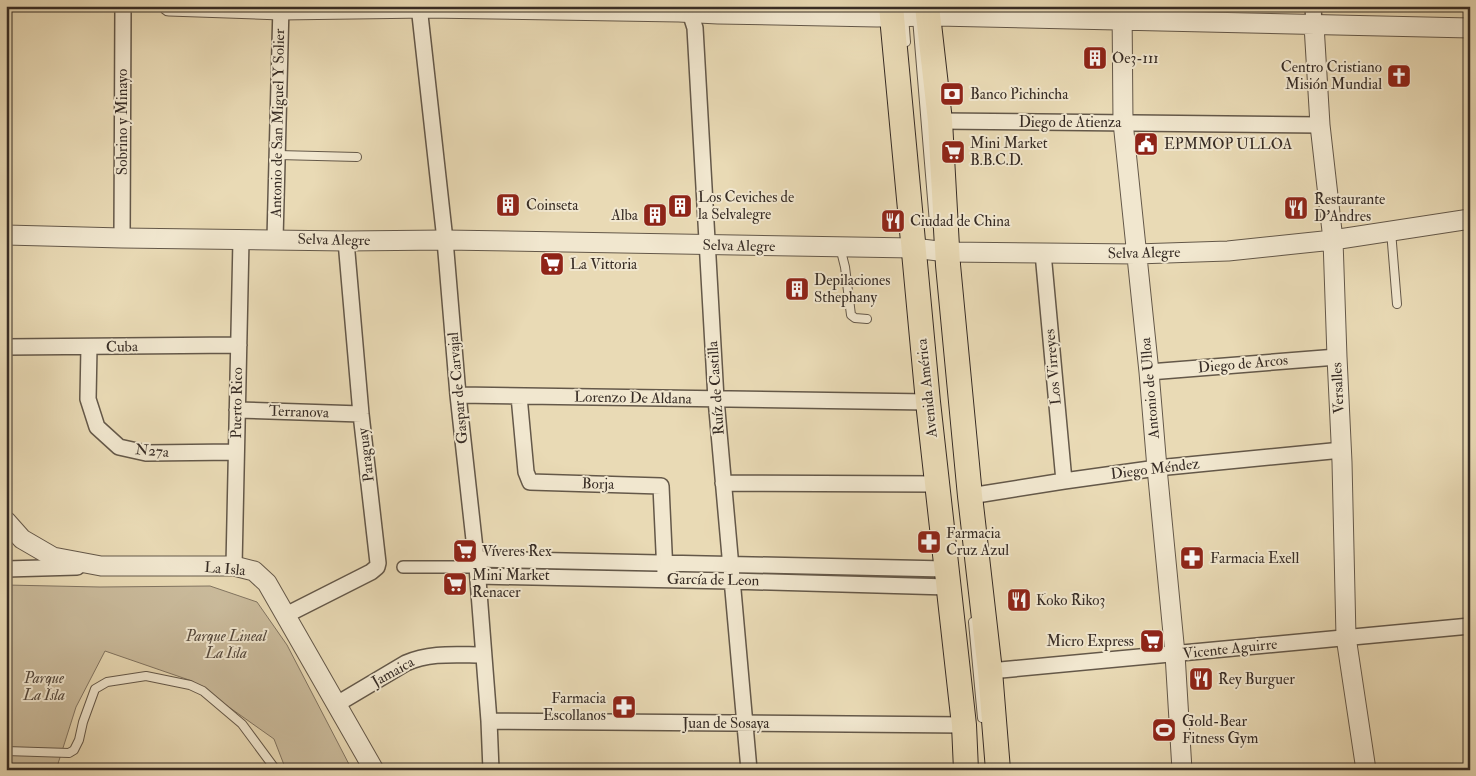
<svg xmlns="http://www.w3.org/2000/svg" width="1476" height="776" viewBox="0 0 1476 776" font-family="'IM FELL Double Pica',serif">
  <rect width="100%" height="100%" fill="#e9dab5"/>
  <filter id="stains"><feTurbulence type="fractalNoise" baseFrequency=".004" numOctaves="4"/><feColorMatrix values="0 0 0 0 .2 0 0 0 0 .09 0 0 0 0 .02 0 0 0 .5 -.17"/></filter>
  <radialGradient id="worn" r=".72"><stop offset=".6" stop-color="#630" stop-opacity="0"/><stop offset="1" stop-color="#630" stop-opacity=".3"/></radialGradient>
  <!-- green -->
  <path fill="#cbbc9d" stroke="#817461" d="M6 585 100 587 210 586 257 602 287 645 352 770H286L274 739 192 681 105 651 76 707 56 770H6Z"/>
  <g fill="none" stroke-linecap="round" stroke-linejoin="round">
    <defs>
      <path id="service" d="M904 16 906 42
        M917 18 934 223
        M278 155 357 157
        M1391 231 1397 304
        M840 247 845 267 851 315 855 318 867 319
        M973 622 982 718
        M6 751 69 753 74 750 79 740 83 722 95 689 107 682 146 676 190 685 203 691 242 724 276 770"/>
      <path id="pedestrian" d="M403 567H477"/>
      <path id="minor" d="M419 6 445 240 458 395 477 567 489 721 491 770
        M688 6 695 28 716 399 749 770
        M1313 6 1314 25
        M940 121 1320 125
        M122 238 123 6
        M275 239 281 6
        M1043 253 1064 481
        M6 347 239 345
        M89 347 88 399 97 427 119 447 146 453 236 452
        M1149 372 1337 357
        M458 395 928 402
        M519 396 526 472 530 482 661 486 665 573
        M237 410 361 414
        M723 483 937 484
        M970 496 1064 481 1157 468 1342 450
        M476 559 946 569
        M234 566 241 240
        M6 569 77 567
        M478 576 732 581 948 587
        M286 615 371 572 377 567 378 563 361 414 346 241
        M990 671 1470 626
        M337 704 406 663C430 652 457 655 483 655
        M489 721 964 725"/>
      <path id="tertiary" d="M169 6 281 10 427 8 679 12 718 14 877 17 937 16 1470 28
        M1122 6 1123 122 1149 372 1157 468 1175 654 1182 770
        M1314 25 1320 125 1333 240 1337 357 1342 462 1346 637 1366 770
        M6 235 122 238 346 241 445 240 913 248 947 252 1043 253 1136 254 1228 251 1333 240 1470 219
        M6 521 22 539 53 557 101 566H234L254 571 267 583 374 770"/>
      <path id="primary" d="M891 6 928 402 964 725 966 770
        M927 6 940 121 948 265 970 496 990 671 998 770"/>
    </defs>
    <!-- service casing -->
    <use href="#service" stroke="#645849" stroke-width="10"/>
    <!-- pedestrian casing -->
    <use href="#pedestrian" stroke="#645849" stroke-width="14"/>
    <!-- minor casing -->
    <use href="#minor" stroke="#645849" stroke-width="18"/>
    <!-- tertiary casing -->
    <use href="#tertiary" stroke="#645849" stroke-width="21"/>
    <!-- primary casing -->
    <use href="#primary" stroke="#372c25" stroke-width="26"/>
    <!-- service -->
    <use href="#service" stroke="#f1e7cf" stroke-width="8"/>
    <!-- pedestrian -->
    <use href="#pedestrian" stroke="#f1e7cf" stroke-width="11"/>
    <!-- minor -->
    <use href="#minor" stroke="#f1e7cf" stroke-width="15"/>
    <!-- tertiary -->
    <use href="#tertiary" stroke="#f1e7cf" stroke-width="19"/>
    <!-- primary -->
    <use href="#primary" stroke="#e9dab5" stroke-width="24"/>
  </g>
  <!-- icons -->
  <defs>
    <symbol id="building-square" viewBox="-11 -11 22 22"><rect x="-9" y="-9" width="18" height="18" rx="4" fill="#8f2418" stroke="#f1e7cf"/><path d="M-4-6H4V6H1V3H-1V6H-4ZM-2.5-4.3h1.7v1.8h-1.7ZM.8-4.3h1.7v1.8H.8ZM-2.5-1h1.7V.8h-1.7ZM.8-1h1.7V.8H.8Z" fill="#fff"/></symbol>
    <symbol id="church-square" viewBox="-11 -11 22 22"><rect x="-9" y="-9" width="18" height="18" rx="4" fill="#8f2418" stroke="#f1e7cf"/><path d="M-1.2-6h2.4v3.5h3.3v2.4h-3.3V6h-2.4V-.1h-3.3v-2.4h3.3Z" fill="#fff"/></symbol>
    <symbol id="bank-square" viewBox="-11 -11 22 22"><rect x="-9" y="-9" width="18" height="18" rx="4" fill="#8f2418" stroke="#f1e7cf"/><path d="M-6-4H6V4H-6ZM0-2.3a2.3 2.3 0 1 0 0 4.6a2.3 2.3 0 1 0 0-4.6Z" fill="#fff"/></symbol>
    <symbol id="civic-square" viewBox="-11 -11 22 22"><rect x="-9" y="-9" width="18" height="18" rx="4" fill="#8f2418" stroke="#f1e7cf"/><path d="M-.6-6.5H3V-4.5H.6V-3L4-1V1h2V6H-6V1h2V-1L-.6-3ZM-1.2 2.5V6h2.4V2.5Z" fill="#fff"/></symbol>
    <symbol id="supermarket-square" viewBox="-11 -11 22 22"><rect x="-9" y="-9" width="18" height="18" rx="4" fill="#8f2418" stroke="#f1e7cf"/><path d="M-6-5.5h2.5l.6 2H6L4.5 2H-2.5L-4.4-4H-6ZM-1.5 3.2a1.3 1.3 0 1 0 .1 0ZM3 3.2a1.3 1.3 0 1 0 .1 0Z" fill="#fff"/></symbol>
    <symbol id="restaurant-square" viewBox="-11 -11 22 22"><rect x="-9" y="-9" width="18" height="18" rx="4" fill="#8f2418" stroke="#f1e7cf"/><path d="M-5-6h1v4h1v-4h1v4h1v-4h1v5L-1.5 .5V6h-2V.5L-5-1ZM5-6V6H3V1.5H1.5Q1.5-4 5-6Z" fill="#fff"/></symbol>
    <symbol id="pharmacy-square" viewBox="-11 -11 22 22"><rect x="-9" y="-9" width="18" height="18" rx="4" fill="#8f2418" stroke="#f1e7cf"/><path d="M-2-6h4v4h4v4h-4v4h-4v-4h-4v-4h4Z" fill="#fff"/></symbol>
    <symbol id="stadium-square" viewBox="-11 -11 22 22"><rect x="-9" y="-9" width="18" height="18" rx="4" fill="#8f2418" stroke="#f1e7cf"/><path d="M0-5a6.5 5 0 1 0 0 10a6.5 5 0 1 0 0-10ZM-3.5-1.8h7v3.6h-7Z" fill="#fff"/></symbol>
  </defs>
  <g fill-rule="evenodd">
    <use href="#building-square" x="1081" y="44" width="28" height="28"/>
    <use href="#church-square" x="1385" y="62" width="28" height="28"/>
    <use href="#bank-square" x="938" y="80" width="28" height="28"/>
    <use href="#civic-square" x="1132" y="130" width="28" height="28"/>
    <use href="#supermarket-square" x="939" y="138" width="28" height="28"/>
    <use href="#building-square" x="494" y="191" width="28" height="28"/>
    <use href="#building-square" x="666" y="192" width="28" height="28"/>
    <use href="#restaurant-square" x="1282" y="194" width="28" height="28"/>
    <use href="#building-square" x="641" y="201" width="28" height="28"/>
    <use href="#restaurant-square" x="879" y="207" width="28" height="28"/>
    <use href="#supermarket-square" x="538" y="250" width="28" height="28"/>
    <use href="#building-square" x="783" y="275" width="28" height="28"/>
    <use href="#pharmacy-square" x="915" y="528" width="28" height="28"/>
    <use href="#supermarket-square" x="451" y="537" width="28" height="28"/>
    <use href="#pharmacy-square" x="1178" y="544" width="28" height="28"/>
    <use href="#supermarket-square" x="441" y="570" width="28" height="28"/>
    <use href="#restaurant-square" x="1005" y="586" width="28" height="28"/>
    <use href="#supermarket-square" x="1138" y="627" width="28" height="28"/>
    <use href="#restaurant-square" x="1187" y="665" width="28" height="28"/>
    <use href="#pharmacy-square" x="610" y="693" width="28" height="28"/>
    <use href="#stadium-square" x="1150" y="716" width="28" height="28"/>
  </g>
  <g text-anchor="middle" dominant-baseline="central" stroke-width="4" stroke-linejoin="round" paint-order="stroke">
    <!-- poi labels -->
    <g font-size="15" fill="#372c25" stroke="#f1e7cf" text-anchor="start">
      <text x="1112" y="58">Oe3-111</text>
      <text x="1382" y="67" text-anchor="end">Centro Cristiano<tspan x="1382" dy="17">Misión Mundial</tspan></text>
      <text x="970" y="94">Banco Pichincha</text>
      <text x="970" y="143">Mini Market<tspan x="970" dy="17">B.B.C.D.</tspan></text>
      <text x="1164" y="144">EPMMOP ULLOA</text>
      <text x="698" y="197">Los Ceviches de<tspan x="698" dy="17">la Selvalegre</tspan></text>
      <text x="1314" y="199">Restaurante<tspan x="1314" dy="17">D'Andres</tspan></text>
      <text x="526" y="205">Coinseta</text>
      <text x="638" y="215" text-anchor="end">Alba</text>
      <text x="910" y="221">Ciudad de China</text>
      <text x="570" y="264">La Vittoria</text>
      <text x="814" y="280">Depilaciones<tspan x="814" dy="17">Sthephany</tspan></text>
      <text x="946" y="533">Farmacia<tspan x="946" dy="17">Cruz Azul</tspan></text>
      <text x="482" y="551">Víveres Rex</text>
      <text x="1210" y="558">Farmacia Exell</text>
      <text x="472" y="575">Mini Market<tspan x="472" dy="17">Renacer</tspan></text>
      <text x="1036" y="600">Koko Riko3</text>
      <text x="1134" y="641" text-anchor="end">Micro Express</text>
      <text x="1218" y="679">Rey Burguer</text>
      <text x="606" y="698" text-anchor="end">Farmacia<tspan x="606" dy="17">Escollanos</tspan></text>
      <text x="1182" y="721">Gold-Bear<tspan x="1182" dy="17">Fitness Gym</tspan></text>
    </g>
    <!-- street labels -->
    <g font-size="15" fill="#372c25" stroke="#f1e7cf">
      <text transform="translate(122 122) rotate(-90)">Sobrino y Minayo</text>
      <text x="1070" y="122">Diego de Atienza</text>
      <text transform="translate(278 123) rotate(-89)">Antonio de San Miguel Y Solier</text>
      <text transform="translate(334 240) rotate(1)">Selva Alegre</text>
      <text transform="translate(739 246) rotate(1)">Selva Alegre</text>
      <text transform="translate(1144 253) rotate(-1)">Selva Alegre</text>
      <text transform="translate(122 347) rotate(-1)">Cuba</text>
      <text transform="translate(1243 364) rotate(-5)">Diego de Arcos</text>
      <text transform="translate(1053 367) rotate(-95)">Los Virreyes</text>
      <text transform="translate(458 388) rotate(-95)">Gaspar de Carvajal</text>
      <text transform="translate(716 388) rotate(-94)">Ruíz de Castilla</text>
      <text transform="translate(927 388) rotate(-96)">Avenida América</text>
      <text transform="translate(1150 388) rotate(-95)">Antonio de Ulloa</text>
      <text transform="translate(1338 388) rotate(-93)">Versalles</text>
      <text transform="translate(633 398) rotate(1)">Lorenzo De Aldana</text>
      <text transform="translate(237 403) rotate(-89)">Puerto Rico</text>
      <text transform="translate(299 412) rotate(2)">Terranova</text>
      <text transform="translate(152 451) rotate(5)">N27a</text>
      <text transform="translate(366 455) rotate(-97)">Paraguay</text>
      <text transform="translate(1155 469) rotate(-7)">Diego Méndez</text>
      <text transform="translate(598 484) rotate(1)">Borja</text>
      <text transform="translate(225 569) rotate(5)">La Isla</text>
      <text transform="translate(713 580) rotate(1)">García de Leon</text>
      <text transform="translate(1230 649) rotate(-6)">Vicente Aguirre</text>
      <text transform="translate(393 672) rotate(-29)">Jamaica</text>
      <text x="726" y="723">Juan de Sosaya</text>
    </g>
    <!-- park labels -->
    <g font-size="15" font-style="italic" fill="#55493d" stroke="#f1e7cf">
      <text x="226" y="636">Parque Lineal<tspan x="226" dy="17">La Isla</tspan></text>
      <text x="44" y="678">Parque<tspan x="44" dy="17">La Isla</tspan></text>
    </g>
  </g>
  <!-- margin -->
  <rect width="1476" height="776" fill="none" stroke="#e9dab5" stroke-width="25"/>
  <rect x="8" y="8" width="1461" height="761" fill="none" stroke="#372c25" stroke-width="2.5"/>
  <rect x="12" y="12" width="1451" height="751" fill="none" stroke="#372c25"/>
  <rect width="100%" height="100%" filter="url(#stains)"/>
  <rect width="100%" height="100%" fill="url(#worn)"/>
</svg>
